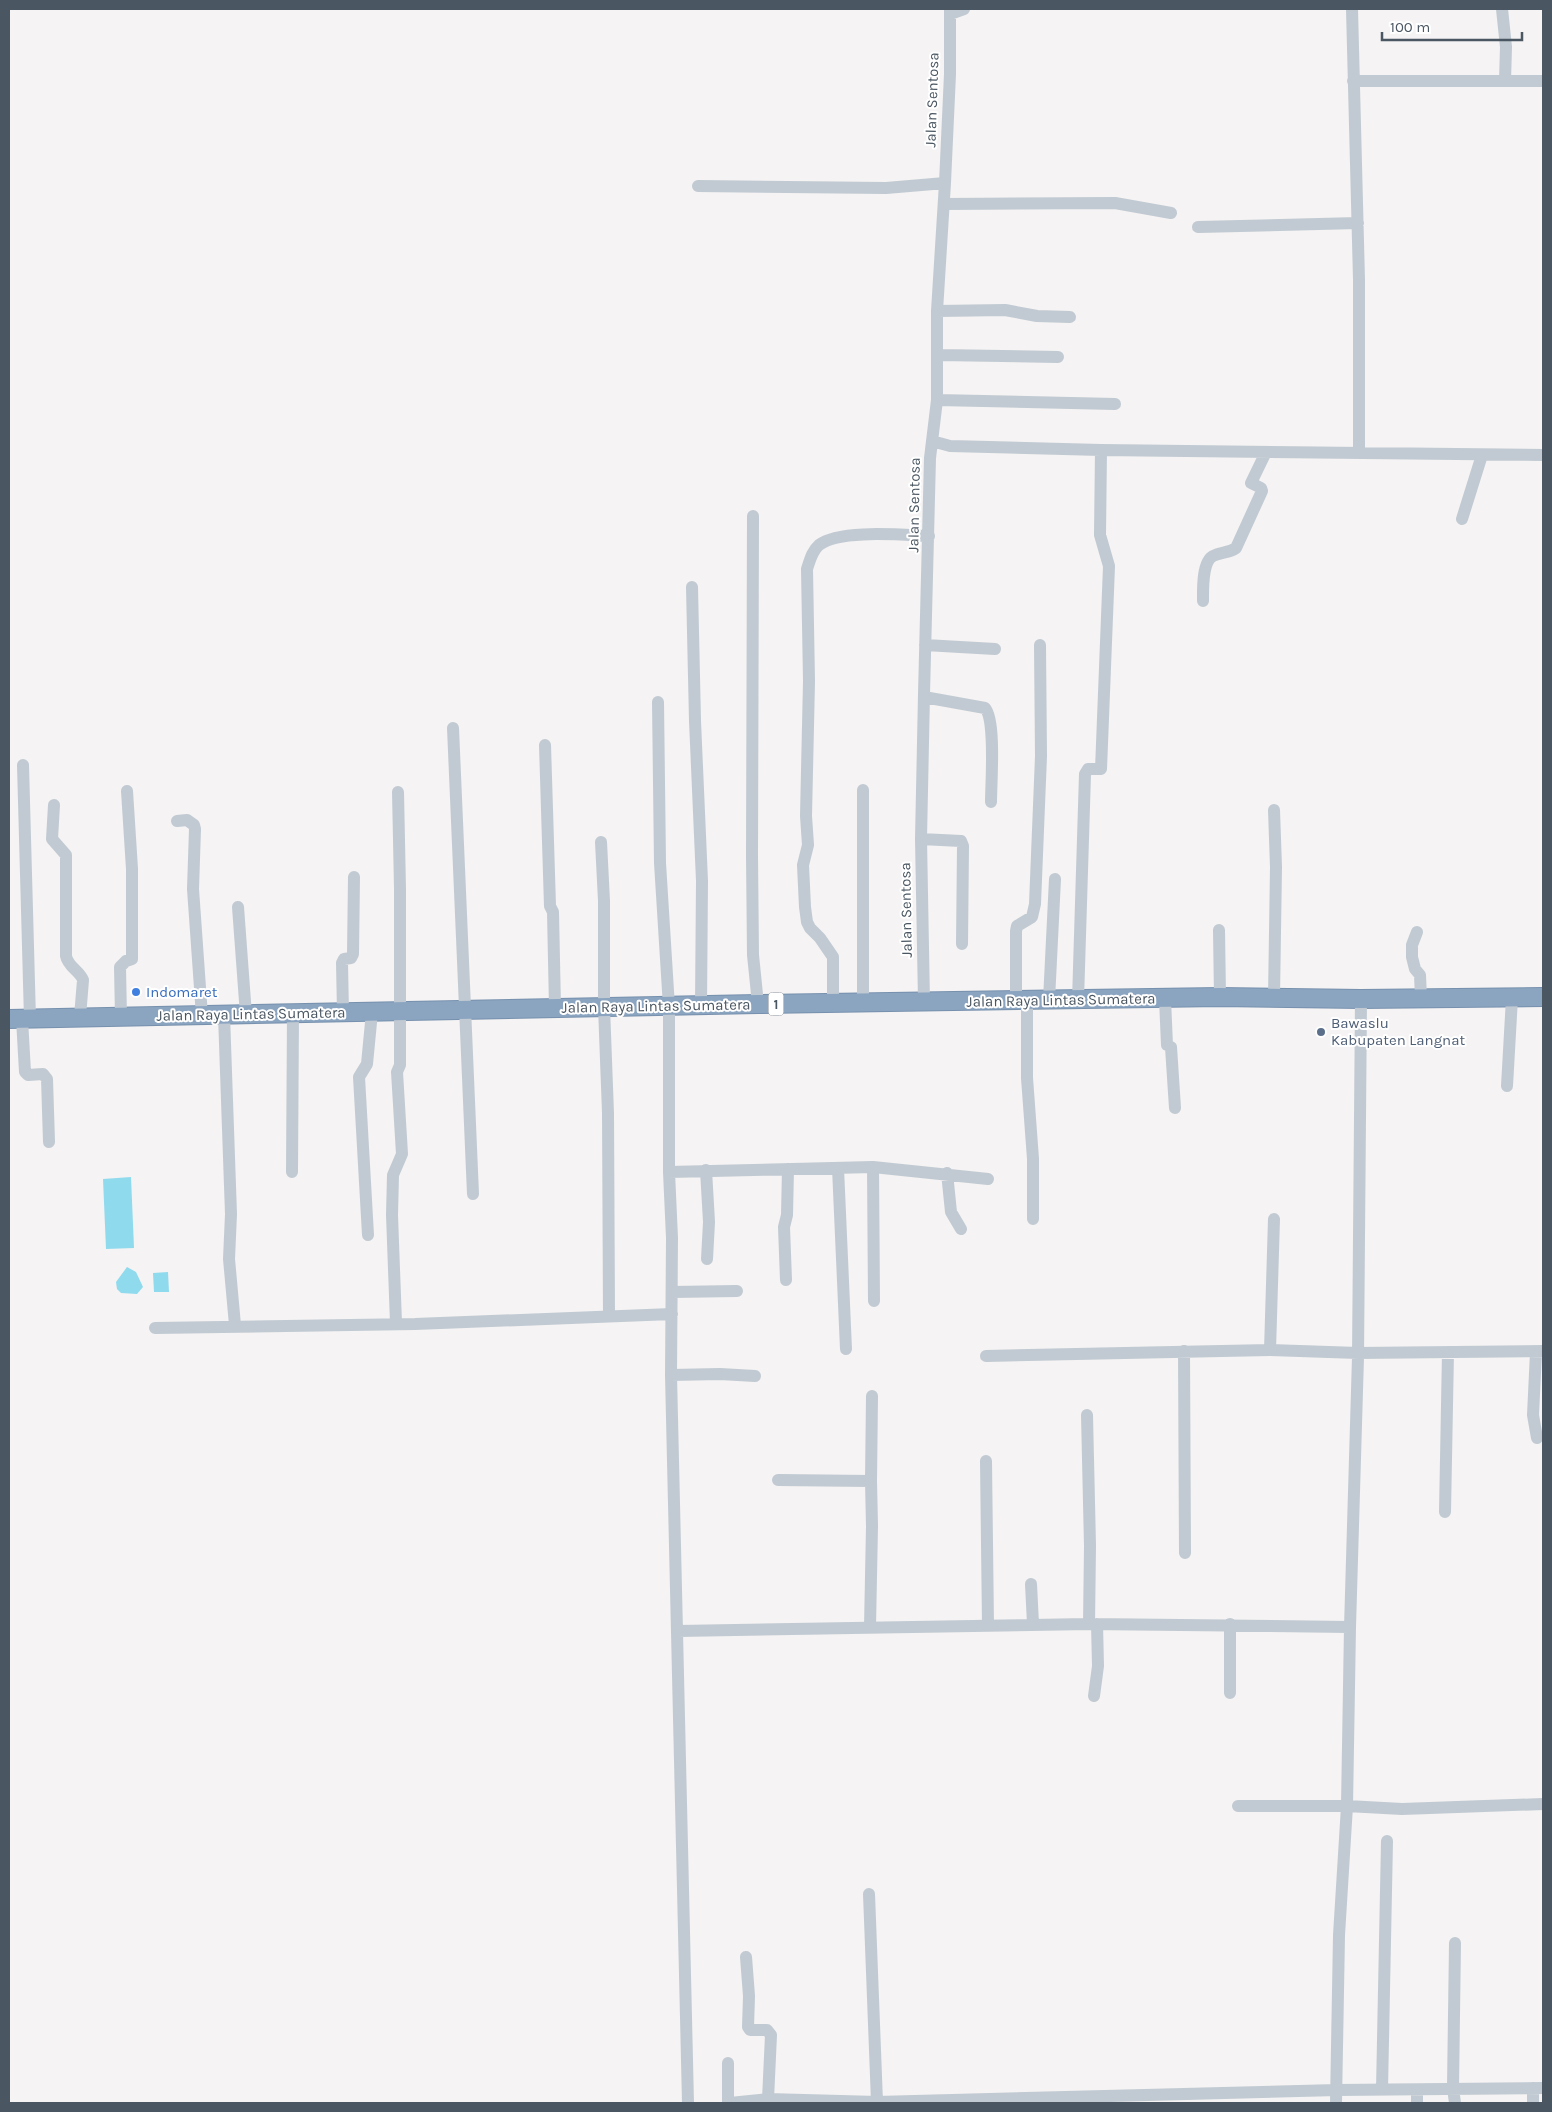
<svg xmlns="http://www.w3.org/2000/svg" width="1552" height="2112" viewBox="0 0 1552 2112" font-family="Karla,sans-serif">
  <rect width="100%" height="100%" fill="#f5f3f3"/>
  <!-- water -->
  <path fill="#90daee" d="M131 1177 134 1248 106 1249 103 1179Z
    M127 1267 136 1272 143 1287 137 1294 121 1293 117 1289 116 1282Z
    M168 1272 169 1292H154L153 1273Z"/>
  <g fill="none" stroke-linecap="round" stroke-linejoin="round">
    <defs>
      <path id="highway" d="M9 1019 758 1004 1220 997 1361 999 1543 997"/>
    </defs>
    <!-- highway casing -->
    <use href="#highway" stroke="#7690ad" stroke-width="20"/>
    <!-- minor -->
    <path stroke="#c1cad2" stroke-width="12" d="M1352 9 1359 280V453
      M1502 9 1506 47 1505 81
      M950 14 964 9
      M1353 81H1543
      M698 186 886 188 945 183
      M944 204 1115 203 1171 213
      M1198 227 1358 223
      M937 311 1005 310 1037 316 1070 317
      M939 355 1058 357
      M937 400 1115 404
      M932 441 950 446 1101 450 1543 455
      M753 516 752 856 753 955 758 1004
      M1462 519 1482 455
      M692 587 695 721 702 881 701 1006
      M1203 601C1203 590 1202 562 1213 556 1221 552 1229 553 1236 548L1262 491 1261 488 1251 483 1266 452
      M925 645 995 649
      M924 697 985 708C996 720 991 783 991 802
      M658 702 660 863 669 1007V1172L672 1238 671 1375 688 2103
      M453 728 473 1194
      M545 745 550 906 553 912 555 1008
      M23 765 30 1019
      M54 805 52 839 66 855V956C68 967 80 971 83 980L80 1017
      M1274 810 1276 867 1274 997
      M177 821 187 820 194 825 195 829 193 889 202 1016
      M921 839 961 841 963 846 962 944
      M601 842 604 901V1007L608 1113 609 1316
      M238 907 246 1015
      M1219 930 1220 997
      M1417 932 1412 945V957L1415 969 1420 975 1421 998
      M1165 999 1167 1045 1171 1047 1175 1108
      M1049 1000 1055 879
      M1078 1000 1085 774 1088 769H1101L1109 566 1100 535 1101 450
      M1016 1001V931L1017 926 1032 917 1035 904 1041 756 1040 645
      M1027 1001V1078L1033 1159V1219
      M924 1002 921 839 924 694 930 458 937 400V311L945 183 950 74V9
      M863 1003V790
      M833 1004V957L820 938 810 928 807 922 805 907 803 865 808 845 806 816 809 681 807 569C810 560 812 551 819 545 839 529 903 535 929 536
      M343 1013 342 963 344 959 351 958 353 954 354 877
      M224 1015 231 1214 229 1259 235 1325
      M121 1017 120 967 126 961 132 959V869L127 791
      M22 1019 25 1072 28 1075 43 1074 47 1079 49 1142
      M1507 1086 1512 998
      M873 1167 874 1301
      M838 1168 846 1349
      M706 1170 709 1222 707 1259
      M292 1172 293 1014
      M669 1172 873 1167 988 1179
      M947 1173 951 1212 961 1229
      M368 1235 359 1077 367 1064 372 1012
      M786 1280 784 1227 787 1215 788 1169
      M672 1292 737 1291
      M396 1323 392 1215 393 1175 402 1154 397 1072 400 1065V889L398 792
      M155 1328 415 1324 672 1314
      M1270 1350 1274 1219
      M1184 1351 1185 1553
      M1536 1352 1533 1415 1537 1438
      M986 1356 1270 1350 1358 1353 1543 1351
      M671 1375 720 1374 755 1376
      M1087 1415 1090 1546 1089 1624
      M986 1461 988 1626
      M778 1480 871 1481 872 1526 870 1627
      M871 1481 872 1396
      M1445 1512 1448 1352
      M1031 1584 1033 1624
      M1230 1624V1693
      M678 1631 1089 1624 1350 1627
      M1094 1696 1098 1666 1097 1624
      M1238 1806H1347L1402 1809 1543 1804
      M869 1894 877 2102
      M746 1957 749 1996 748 2027 750 2030H767L771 2035 768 2099
      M1533 2088V2103
      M1382 2090 1387 1841
      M1417 2090V2103
      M728 2103V2063
      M730 2103 768 2099 877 2102 1337 2090 1543 2088
      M1336 2103 1339 1935 1347 1806 1350 1627 1358 1357 1361 999
      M1455 2103 1453 2088 1455 1943"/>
    <!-- highway -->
    <use href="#highway" stroke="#8ba5c1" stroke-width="18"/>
  </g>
  <!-- markers -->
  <circle fill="#3f7fe0" stroke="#fff" stroke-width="2" cx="136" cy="992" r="5"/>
  <circle fill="#5c6f8a" stroke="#fff" stroke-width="2" cx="1321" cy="1032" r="5"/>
  <g text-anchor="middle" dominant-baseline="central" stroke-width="4" stroke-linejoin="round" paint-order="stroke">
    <!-- shield labels -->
    <rect fill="#fff" stroke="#808990" stroke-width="1" x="768.5" y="992.5" width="15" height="23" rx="4"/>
    <g font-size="14" font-weight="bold" fill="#4a5661">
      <text x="776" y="1004">1</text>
    </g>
    <!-- street labels -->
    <g font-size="15" fill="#4a5661" stroke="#fff">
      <text transform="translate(932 100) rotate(-88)">Jalan Sentosa</text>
      <text transform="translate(914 505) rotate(-89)">Jalan Sentosa</text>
      <text transform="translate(906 910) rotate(-91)">Jalan Sentosa</text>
      <text transform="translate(1061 1000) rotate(-1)">Jalan Raya Lintas Sumatera</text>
      <text transform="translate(656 1006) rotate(-1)">Jalan Raya Lintas Sumatera</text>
      <text transform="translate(251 1014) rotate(-1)">Jalan Raya Lintas Sumatera</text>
    </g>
    <!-- shop labels -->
    <g font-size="15" fill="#366cbe" stroke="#fff" text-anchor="start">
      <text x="146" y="992">Indomaret</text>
    </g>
    <!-- service labels -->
    <g font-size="15" fill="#4e5e75" stroke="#fff" text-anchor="start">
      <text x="1331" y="1023">Bawaslu<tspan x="1331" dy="17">Kabupaten Langnat</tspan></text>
    </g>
  </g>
  <!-- border -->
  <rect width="1552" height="2112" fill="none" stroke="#4a5661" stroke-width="20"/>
  <!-- scale -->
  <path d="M1382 32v8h140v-8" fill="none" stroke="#4a5661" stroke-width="2.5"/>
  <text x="1390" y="32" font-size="15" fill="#4a5661" stroke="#ffffff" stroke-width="4" paint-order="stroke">100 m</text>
</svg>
